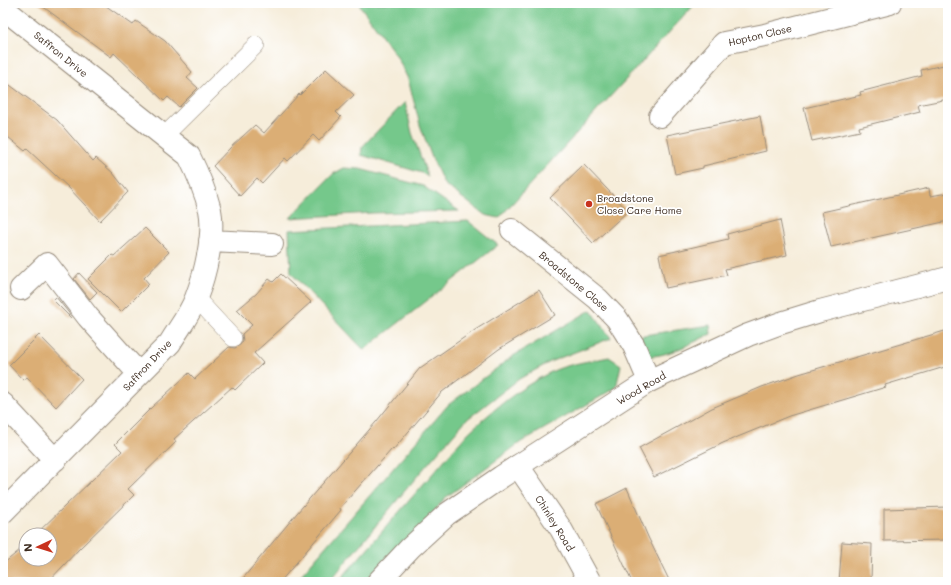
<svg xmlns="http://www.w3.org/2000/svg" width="951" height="585" viewBox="0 0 951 585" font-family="Mali,sans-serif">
  <rect width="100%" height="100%" fill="#fff"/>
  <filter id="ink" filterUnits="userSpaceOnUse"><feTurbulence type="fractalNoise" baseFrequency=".025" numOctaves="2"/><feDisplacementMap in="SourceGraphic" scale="8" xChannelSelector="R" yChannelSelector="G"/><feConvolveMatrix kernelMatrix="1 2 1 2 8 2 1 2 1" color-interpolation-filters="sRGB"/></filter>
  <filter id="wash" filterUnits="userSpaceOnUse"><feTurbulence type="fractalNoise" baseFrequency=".012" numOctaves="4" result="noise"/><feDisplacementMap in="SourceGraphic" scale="16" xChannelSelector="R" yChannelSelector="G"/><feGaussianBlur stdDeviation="0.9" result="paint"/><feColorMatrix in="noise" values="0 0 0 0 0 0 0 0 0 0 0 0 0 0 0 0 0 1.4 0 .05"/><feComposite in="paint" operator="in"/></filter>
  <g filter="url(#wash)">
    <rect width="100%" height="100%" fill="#f6edda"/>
    <!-- green -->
    <path fill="#74c88b" stroke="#587954" d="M358 3H696L499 218 485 215 444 184 432 158 420 125 408 79 396 55Z
      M405 102 412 133 428 177 422 173 361 155 362 147Z
      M344 168 360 169 423 186 459 211 372 213 290 218 333 174Z
      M468 221 498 245 364 350 291 273 289 230Z
      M591 310 611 338 552 361 519 379 465 421 419 474 329 582H295L448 405 513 356Z
      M710 325 711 334C693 342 666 358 646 356L638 338 644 335Z
      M609 357 621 365 616 388 521 442 445 498 426 522 385 560 364 582H338L468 433C493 410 519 388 549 373 565 364 591 361 609 357Z"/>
    <g id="blocks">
      <!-- building -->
      <path fill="#dbae75" d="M38 3H102L133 25 136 21 165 41 192 72 187 78 198 88 179 107 168 97 164 101 114 53 111 57Z
        M948 64V99L918 105 920 112 859 127 860 131 812 141 804 108 861 95 860 92 922 76 921 70Z
        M326 69 354 95 336 112 341 117 319 141 313 135 288 161 285 158 262 183 257 178 240 196 213 166 230 148 255 125 264 133 299 94 300 95Z
        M3 80 57 120 93 161 96 158 113 173 128 192 100 221 69 188 27 149 25 151 3 133Z
        M760 116 766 151 703 166V168L675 174 667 135Z
        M584 165 628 211 593 243 550 198Z
        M929 188 930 196 948 193V221L831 247 822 212Z
        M780 220 787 255 725 269 727 275 666 288 659 255 728 239 727 234Z
        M145 228 169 252 144 278 149 284 121 312 88 279 112 255 114 256Z
        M79 273 97 292 90 299 74 279Z
        M281 274 311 302 254 353 263 363 235 390 232 387 174 439 176 442 128 489 134 495 79 549 48 582H3V564L26 545V559H50V535H35L122 451 115 444 152 407 189 373 195 379 229 347 235 348 240 345 243 341 242 334 252 325 237 310 256 294 269 279 273 282Z
        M539 290 555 315 499 349 442 392 393 450 392 449 340 508 341 510 280 582H240L297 513 376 422 420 368 475 330Z
        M56 297 72 317 71 318 53 300Z
        M948 330V366L885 385 886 387 789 416 723 443 654 477 639 448 712 408 762 387 799 374Z
        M39 335 82 379 56 407 27 377 23 380 9 365Z
        M627 488 648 537 670 582H632L596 504Z
        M948 507V540L884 541V509Z
        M842 542 872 544 871 582H839Z"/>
    </g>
  </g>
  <g filter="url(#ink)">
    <use href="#blocks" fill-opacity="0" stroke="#988c7c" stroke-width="1"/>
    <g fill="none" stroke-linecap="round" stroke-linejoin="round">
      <defs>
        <path id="service" d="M164 136 256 45
          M196 298 233 338"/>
        <path id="minor" d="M3 8 189 156C198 174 205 191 210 210 215 234 205 275 196 298 190 314 179 328 170 343L3 512
          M660 116 724 43 765 35 890 3
          M512 230 598 299 617 319 634 346 649 381
          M210 241 272 244
          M21 289 47 264 88 317 139 374
          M3 404 55 460
          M518 466 561 529 590 582"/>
        <path id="tertiary" d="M378 582 410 548 447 514 501 477 649 381 748 335 781 323 820 311 948 278"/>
      </defs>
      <!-- service casing -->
      <use href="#service" stroke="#988c7c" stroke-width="18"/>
      <!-- minor casing -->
      <use href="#minor" stroke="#988c7c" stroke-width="24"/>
      <!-- tertiary casing -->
      <use href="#tertiary" stroke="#988c7c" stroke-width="24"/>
      <!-- service -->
      <use href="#service" stroke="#fff" stroke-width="17"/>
      <!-- minor -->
      <use href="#minor" stroke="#fff" stroke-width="22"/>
      <!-- tertiary -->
      <use href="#tertiary" stroke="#fff" stroke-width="22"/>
    </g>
  </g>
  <!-- markers -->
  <circle fill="#c8321e" stroke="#fff" stroke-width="1.5" cx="589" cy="204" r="4"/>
  <g text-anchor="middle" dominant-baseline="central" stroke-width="3.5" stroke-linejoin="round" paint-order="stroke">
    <!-- street labels -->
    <g font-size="10" fill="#3b2a1e" stroke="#fff">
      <text transform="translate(760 35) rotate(-13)">Hopton Close</text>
      <text transform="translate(61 54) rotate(39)">Saffron Drive</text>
      <text transform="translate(574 281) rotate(40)">Broadstone Close</text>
      <text transform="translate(147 365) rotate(-47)">Saffron Drive</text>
      <text transform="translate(641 388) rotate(-30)">Wood Road</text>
      <text transform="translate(555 523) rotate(58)">Chinley Road</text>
    </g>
    <!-- poi labels -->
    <g font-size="10" fill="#3b2a1e" stroke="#fff" text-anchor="start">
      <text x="597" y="198">Broadstone<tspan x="597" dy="12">Close Care Home</tspan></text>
    </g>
  </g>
  <!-- margin -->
  <rect width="951" height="585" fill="none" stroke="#fff" stroke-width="16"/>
  <!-- north arrow -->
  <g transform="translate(38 547) rotate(266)"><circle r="19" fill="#ffffff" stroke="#b1aaa5"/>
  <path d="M0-3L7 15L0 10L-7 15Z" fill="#c8321e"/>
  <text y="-6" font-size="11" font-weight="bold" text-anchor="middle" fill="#3b2a1e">N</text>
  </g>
</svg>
